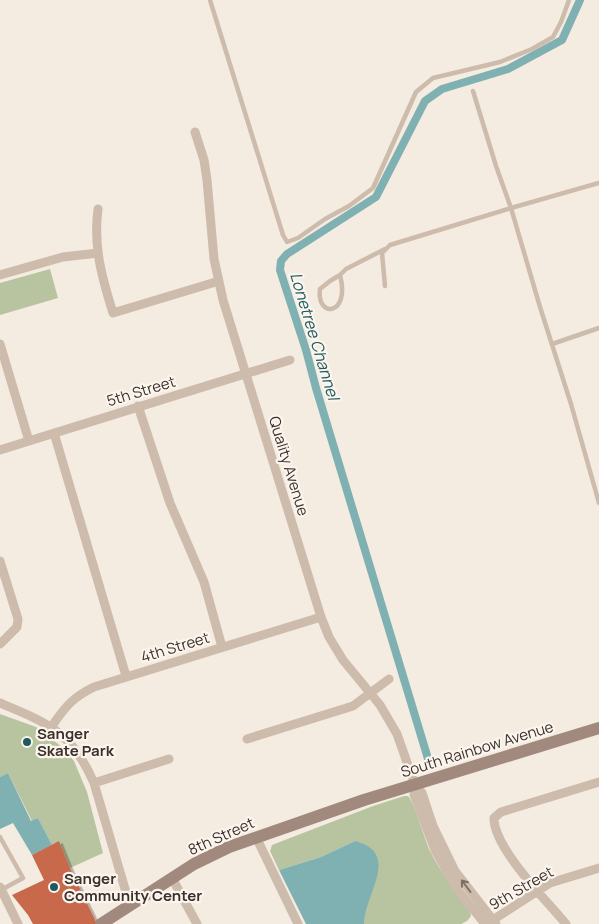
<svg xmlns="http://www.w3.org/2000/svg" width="599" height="924" viewBox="0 0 599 924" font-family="Manrope,sans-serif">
  <defs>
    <filter id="shadow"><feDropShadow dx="3.5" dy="2" stdDeviation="0" flood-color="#0004"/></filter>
  </defs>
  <rect width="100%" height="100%" fill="#f4ebe1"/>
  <!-- green -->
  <path fill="#b8c4a0" d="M50 269 58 298 0 315V283Z
    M0 714 36 727 62 747 74 761 87 792 103 853 70 868 59 842 52 845 38 818 32 821 8 773 0 777Z
    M404 796H408C414 802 425 840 430 851 441 873 456 891 470 910L471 916 467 921 461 924H364L355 841 321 857 279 870 270 851 272 845 373 806Z"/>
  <!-- water -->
  <path fill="#7fb0b2" d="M8 773 31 821 38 818 52 845 32 855 13 823 0 829V777Z
    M355 841C402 853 364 895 364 924H306L279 870 321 857Z"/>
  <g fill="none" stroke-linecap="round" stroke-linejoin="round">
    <!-- canal -->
    <path stroke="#7fb0b2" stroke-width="8" d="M429 762 316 388 306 350 280 270 281 261 287 254 376 197 425 101 442 89 508 69 562 40 580 0"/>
  </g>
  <!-- building -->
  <path fill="#c8694b" filter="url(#shadow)" d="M59 841 70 868 97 924H33L28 915 12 895 44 880 32 855Z"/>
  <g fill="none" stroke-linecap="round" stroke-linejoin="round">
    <!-- lane -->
    <path stroke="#cdbbac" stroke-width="4.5" d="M210 0 283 235 287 242 298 238 325 219 349 206 373 188 416 92 433 78 500 62 532 49 553 37 561 22 569 0
      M473 91 496 166 511 208 599 183
      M340 275C351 316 316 319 320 289L330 281 340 275 346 269 385 249
      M385 286 382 253 390 245 511 208 540 307 571 404 599 503
      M552 344 599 328
      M0 837 23 878 1 890"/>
    <!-- street -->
    <path stroke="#cdbbac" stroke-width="9" d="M195 132 204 160 207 180 214 259 223 300 321 617 329 637 343 660 380 705 397 734 415 785 414 795 435 850 457 889 485 924
      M98 209C93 246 102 278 113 313L219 281
      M0 275 63 257 98 253
      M0 344 29 441
      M138 406 170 503 204 582 222 647
      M54 433 126 676
      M0 450 290 360
      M0 561 18 619 17 627 0 644
      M0 703C48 723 72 732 94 783L125 889 132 904
      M52 726C65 707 73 697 94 687L321 617
      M247 739 353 706 389 679
      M94 783 169 759
      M415 785 422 793 433 826 455 871 496 924
      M256 837 298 924
      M172 878 197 924
      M0 887 18 924
      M488 923 550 883 599 868
      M566 924C547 901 493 847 494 818L501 812 599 782"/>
    <!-- secondary -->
    <path stroke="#a18a7d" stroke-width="12" d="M101 924 194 864 229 847 364 800 599 728"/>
  </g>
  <!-- one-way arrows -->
  <defs><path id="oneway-shaft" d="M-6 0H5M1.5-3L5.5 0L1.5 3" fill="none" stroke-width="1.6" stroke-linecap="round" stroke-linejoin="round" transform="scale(1.25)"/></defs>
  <use stroke="#7d6f65" href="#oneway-shaft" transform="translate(466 886) rotate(-127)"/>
  <!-- markers -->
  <g fill="#1f5a5e" stroke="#fbf5ee" stroke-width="2">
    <circle cx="27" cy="742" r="5"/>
    <circle cx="54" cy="887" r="5"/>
  </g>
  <g text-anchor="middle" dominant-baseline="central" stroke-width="4.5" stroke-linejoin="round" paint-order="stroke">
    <!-- street labels -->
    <g font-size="15" fill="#3b302b" stroke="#fbf5ee">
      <text transform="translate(141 391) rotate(-17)">5th Street</text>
      <text transform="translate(289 466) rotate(73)">Quality Avenue</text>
      <text transform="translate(175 647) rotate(-17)">4th Street</text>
      <text transform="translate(477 749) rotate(-17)">South Rainbow Avenue</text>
      <text transform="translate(221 836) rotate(-24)">8th Street</text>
      <text transform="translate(521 888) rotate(-30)">9th Street</text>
    </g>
    <!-- poi labels -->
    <g font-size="15" font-weight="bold" fill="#3b302b" stroke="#fbf5ee" text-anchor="start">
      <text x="37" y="733">Sanger<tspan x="37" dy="17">Skate Park</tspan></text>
      <text x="64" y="878">Sanger<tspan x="64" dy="17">Community Center</tspan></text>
    </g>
    <!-- water labels -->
    <g font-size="16" font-style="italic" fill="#1f5a5e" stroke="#fbf5ee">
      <text transform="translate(315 336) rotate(73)">Lonetree Channel</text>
    </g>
  </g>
</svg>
